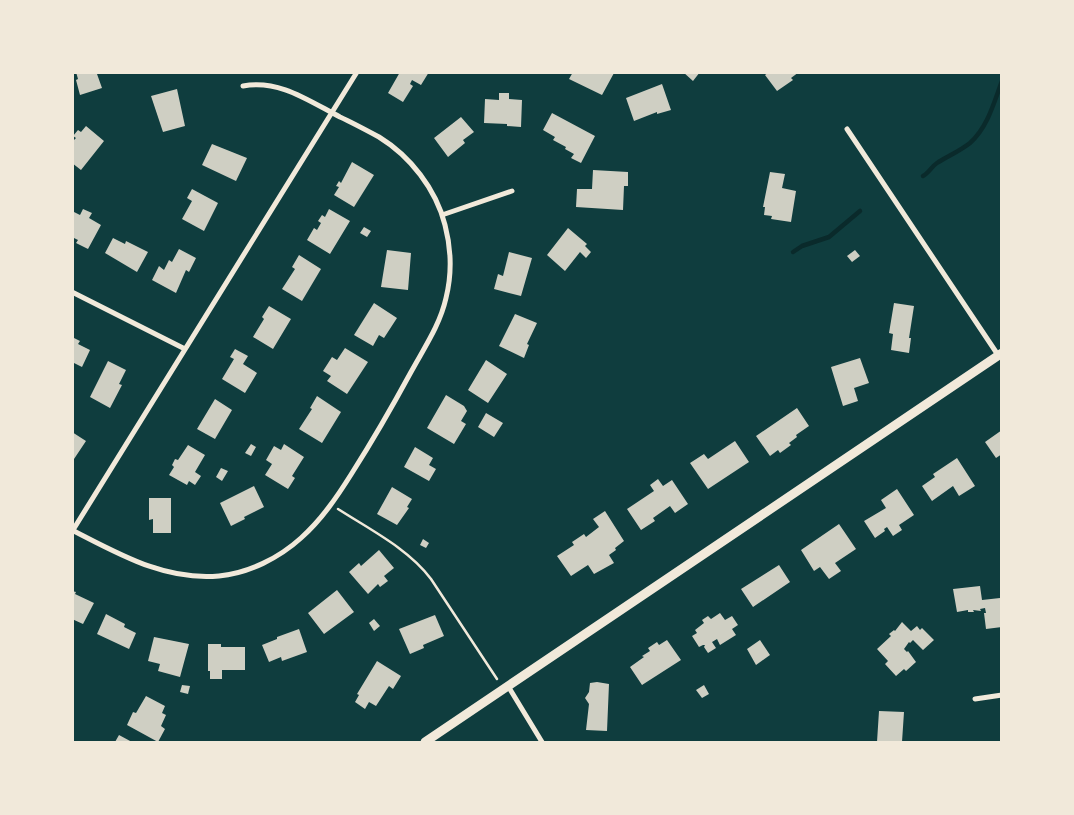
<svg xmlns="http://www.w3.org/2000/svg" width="1074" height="815" viewBox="0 0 1074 815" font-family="'IBM Plex Sans',sans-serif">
  <rect width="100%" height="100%" fill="#0f3d3e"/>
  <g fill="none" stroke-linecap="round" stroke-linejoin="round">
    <!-- stream -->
    <path stroke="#0a2a2b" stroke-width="4.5" d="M923 176C929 173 931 167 937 163 948 156 960 151 970 143 988 127 994 102 1002 81
      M793 252 802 246 829 237 860 211"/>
  </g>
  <!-- building -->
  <path fill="#cfcfc3" d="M76 72H101L97 74 102 88 80 95 76 80 78 79Z
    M400 72H429L421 85 412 80 410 84 413 86 403 102 388 93Z
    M573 72H613L614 73 602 95 569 79Z
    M683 72H700L693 81Z
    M769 72H799L791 78 793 80 777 91 765 75Z
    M662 84 671 110 657 114V112L634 121 626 98Z
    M177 89 185 126 163 132 151 96Z
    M499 93H509V99L522 100 521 127 507 126V124L484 123 485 99 499 100Z
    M552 113 595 136 581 163 571 158 574 154 565 149 566 147 553 140 555 137 543 130Z
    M461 117 474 132 463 140 465 143 448 157 434 138Z
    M86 126 104 141 81 170 72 163V142L76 138 73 136 78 130 81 132Z
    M212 144 247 158 236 181 202 165Z
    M352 162 374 175 354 207 334 195 339 187 336 186 339 181 341 183Z
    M593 170 628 172V186H624L623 210 576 207 577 189H592Z
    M770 172 785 174 782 188 796 191 791 222 771 219 772 216 764 215 765 207H763Z
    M192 189 218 203 204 231 182 219 192 201 187 198Z
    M83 209 92 213 89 218 101 225 88 249 76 243 78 240 72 237V211L80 215Z
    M329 209 350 221 330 254 307 240 314 228 317 230 321 223 318 221 322 215 325 217Z
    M364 227 371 231 367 237 360 233Z
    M568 228 587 244 585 246 591 252 586 258 580 252 565 271 547 255Z
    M113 238 125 244 126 241 148 252 137 272 105 253Z
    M179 249 196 258 189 272 186 270 176 293 152 280 159 266 164 270 169 260 172 262Z
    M387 250 411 253 408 290 381 287Z
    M855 250 860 256 852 262 847 256Z
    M509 252 532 258 521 296 494 289 498 274 503 276Z
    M299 255 321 269 302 301 282 289 295 269 292 267Z
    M374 303 397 318 384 338 379 335 373 346 354 335Z
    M894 303 914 306 909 338H911L909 353 891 350 893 334 889 333Z
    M269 306 291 319 273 349 253 337 264 319 262 317Z
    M515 314 537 323 527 344 529 345 524 358 499 346Z
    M72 337 80 341 78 344 90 350 82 367 72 362Z
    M345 348 368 362 347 394 327 381 331 376 323 371 332 357 337 360Z
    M235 349 248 356 243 364 257 373 245 393 222 379 234 359 230 357Z
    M860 358 869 383 854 388 858 401 843 406 831 367Z
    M486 360 507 374 488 403 468 390Z
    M108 361 126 370 119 384 122 385 110 408 90 397Z
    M446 395 464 406 467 411 461 421 466 424 454 444 427 428Z
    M317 396 341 412 322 443 299 429 312 409 310 408Z
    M215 399 232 410 215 439 197 429Z
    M797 408 809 426 796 435 797 437 789 443 791 445 780 453 778 450 770 456 756 436Z
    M486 413 503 423 494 437 478 427Z
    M1002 430V454L996 458 985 442Z
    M72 432 86 441 72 462Z
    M735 441 749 462 708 489 690 463 704 454 708 459Z
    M251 444 256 447 251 456 245 453Z
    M284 444 304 457 292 476 295 478 288 489 265 475 272 464 266 460 274 446 281 450Z
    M188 445 205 455 195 472 201 476 195 485 189 481 187 485 169 475 174 467 172 465 175 459 178 460Z
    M415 447 433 458 429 465 436 469 429 481 404 467Z
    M957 458 975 486 959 496 953 486 932 501 922 486 935 477 933 474Z
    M221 468 228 471 222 481 216 477Z
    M658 479 663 486 672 480 688 504 675 513 670 506 653 518 655 521 641 530 627 509 654 491 650 485Z
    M254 486 264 507 244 517 245 519 231 526 220 503Z
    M392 487 412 499 407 507 409 508 397 525 377 514Z
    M897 489 914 515 899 525 902 530 893 536 887 527 884 529 885 531 875 538 864 521 886 508 881 500Z
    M149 498H171V533H153V519L149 520Z
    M605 511 624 541 615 548 616 550 609 555 614 563 594 574 588 565 571 576 557 556 574 545 572 542 584 534 586 537 599 527 593 519Z
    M839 524 856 549 835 563 841 571 829 579 820 567 814 571 801 550Z
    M423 539 429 543 426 548 420 545Z
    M379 550 394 568 384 576 388 581 380 587 378 584 368 594 349 572 359 563 361 566Z
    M779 565 790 582 753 607 741 589Z
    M980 586 982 600 1000 598 1002 627 986 629 984 613H986L985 608 980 609 981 611 973 610 974 612H968V610L957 612 953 589Z
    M337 590 354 612 324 634 308 613Z
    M72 591 76 592 75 594 94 603 83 624 72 619Z
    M720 613 725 620 732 616 738 625 732 629 736 635 720 645 717 639 712 642 716 648 708 653 704 647 705 645H703L699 647 692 636 697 633 695 630 704 623 702 620 708 616 711 619Z
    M106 614 125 624 124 627 136 633 129 649 97 634Z
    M435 615 444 636 423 645 424 648 410 654 399 629Z
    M374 619 380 626 374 631 369 623Z
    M902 622 911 631 917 626 920 630 922 628 934 640 923 650 913 640 910 643 909 642 904 649 907 652 908 651 916 662 906 671 904 669 896 676 885 664 888 661 877 649 891 636 889 634 894 630 895 631Z
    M299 629 307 652 282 661 281 657 269 662 262 645 277 639V637Z
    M154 637 189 644 180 677 158 671 160 664 148 661Z
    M667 640 681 660 642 685 630 667 644 657 642 656 650 651 648 648 657 642 659 645Z
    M760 640 770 655 756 665 747 649Z
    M208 644H221V647H245V670H222V679H210V671H208Z
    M377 661 401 676 393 689 389 686 376 706 369 702 365 709 355 702 359 695 357 694Z
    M597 682 609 684 607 731 586 730 589 704 585 698 589 692 590 683Z
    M182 685 190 686 188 694 180 692Z
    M704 685 709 694 702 698 696 690Z
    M146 696 165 706 162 713 166 715 161 726 165 729 158 742 127 725 133 712 136 713Z
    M879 711 904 712 902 742H877Z
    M119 735 132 742H115Z"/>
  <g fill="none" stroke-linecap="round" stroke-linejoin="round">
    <!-- path -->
    <path stroke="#f1e9da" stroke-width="2.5" d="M338 509C369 529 409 549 431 579L497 679"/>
    <!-- minor -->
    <path stroke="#f1e9da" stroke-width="5" d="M847 129 998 355
      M442 215 512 191
      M72 292 185 349
      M72 530C119 554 165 581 219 576 249 573 279 558 301 538 322 519 337 497 352 473 373 440 392 407 411 372 424 348 440 325 446 298 452 274 451 248 445 225 436 189 410 156 379 137 366 130 353 123 340 117 309 101 279 79 243 86
      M73 530 357 72
      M508 686 542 742
      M975 699 1002 695"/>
    <!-- tertiary -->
    <path stroke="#f1e9da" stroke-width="9" d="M425 742 1002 353"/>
  </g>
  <!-- border -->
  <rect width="1074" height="815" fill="none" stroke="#f1e9da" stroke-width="148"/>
</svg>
